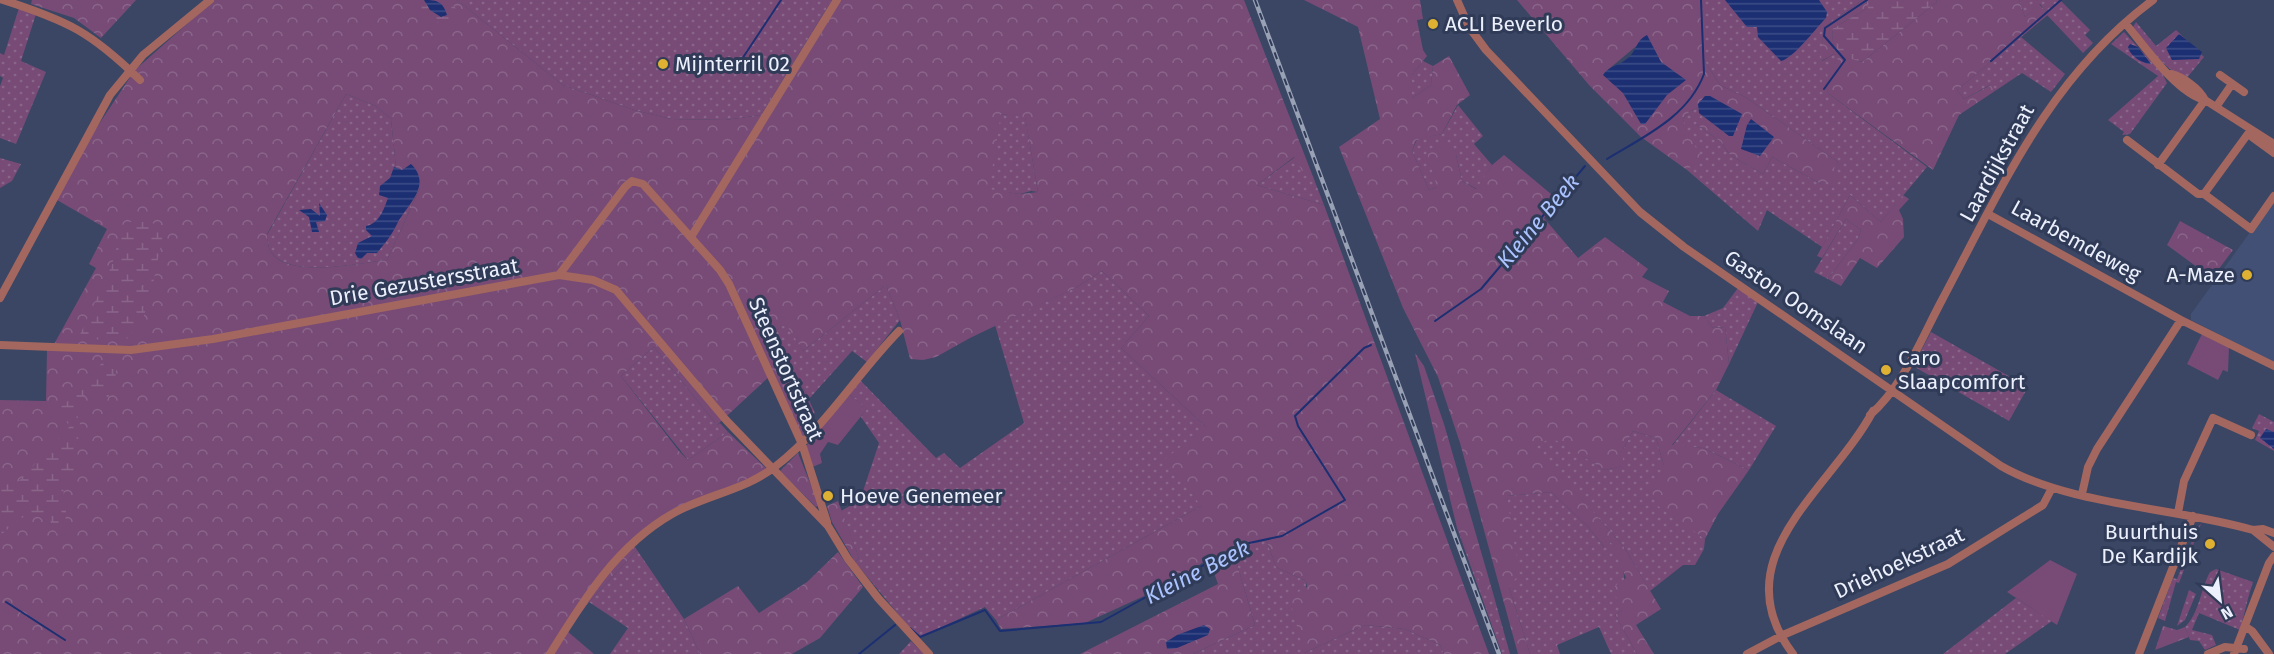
<svg xmlns="http://www.w3.org/2000/svg" width="2274" height="654" viewBox="0 0 2274 654" font-family="'Fira Sans',sans-serif">
  <defs>
    <pattern id="grass-dots" width="8" height="8" patternUnits="userSpaceOnUse" patternTransform="scale(1.5)"><rect width="8" height="8" fill="#774b76"/><path d="M2 2h.1M6 6h.1" fill="none" stroke="#8a658a" stroke-width="1.8" stroke-linecap="round"/></pattern>
    <pattern id="forest-crowns" width="20" height="18" patternUnits="userSpaceOnUse" patternTransform="scale(1.5)"><rect width="20" height="18" fill="#774b76"/><path d="M2 6a3 3 0 1 1 6 0M12 15a3 3 0 1 1 6 0" fill="none" stroke="#8a658a"/></pattern>
    <pattern id="wetland-marsh" width="20" height="14" patternUnits="userSpaceOnUse" patternTransform="scale(1.5)"><rect width="20" height="14" fill="#774b76"/><path d="M1 5h8M5 5V1M11 12h8M15 12V8" fill="none" stroke="#8a658a"/></pattern>
    <pattern id="water-rules" width="6" height="5" patternUnits="userSpaceOnUse" patternTransform="scale(1.5)"><rect width="6" height="5" fill="#1b2f72"/><path d="M0 2.5h6" fill="none" stroke="#3c4d87"/></pattern>
  </defs>
  <rect width="100%" height="100%" fill="#3a4664"/>
  <!-- built -->
  <path fill="#425075" d="M2274 199V362L2191 320V314Z"/>
  <!-- grass -->
  <path fill="url(#grass-dots)" d="M457 0H832L761 115 725 120 671 119 634 110 563 85Z
    M1701 0H1862L1823 28 1822 61 1834 54 1840 55 1823 81 1829 94 1927 167 1881 222 1850 195 1822 247 1767 210 1758 231 1687 170 1701 158 1684 129 1683 119 1690 111 1714 102 1729 134 1696 124 1721 142 1730 155 1763 174 1772 157 1821 184 1838 162 1747 98 1720 85 1704 60Z
    M2019 0H2060L2090 30 2085 35 2093 43 2083 53 2047 15 2048 14 2040 4 2025 17Z
    M19 8 36 14 21 61 46 72 16 144 0 138V86L3 78 0 76V53L4 55Z
    M2136 22 2156 46 2176 30 2204 57 2186 79C2164 68 2147 48 2133 27Z
    M2124 32 2162 73 2167 83 2130 134 2122 135 2124 132 2108 120 2158 76 2111 44Z
    M2021 37 2065 74 2051 92 2022 73 1995 91 1990 85 1964 99 1957 90Z
    M1423 61 1433 66 1431 85 1412 98V75Z
    M346 94 376 106 391 119 396 167 413 165 420 175V188L387 260C360 263 289 279 271 252 268 248 268 240 267 235Z
    M1458 105 1483 136 1474 144 1492 165 1477 189 1462 181 1456 155 1437 187 1429 190 1412 151 1417 139 1442 134Z
    M1000 114 1025 116 1038 192 1031 191 1020 194 988 190Z
    M1295 157 1305 175 1312 174 1324 205 1257 185Z
    M0 158 21 164 12 181 0 188Z
    M1846 219 1861 230 1858 239 1828 279 1814 272Z
    M1102 271 1149 316 1121 348 1206 427 1201 506 996 620 985 607 918 638 855 562 859 558 841 511 860 500 879 443 861 417 866 409 849 394 860 380 936 458 944 453 960 468 1024 423 995 325 1077 287Z
    M886 285 900 320 867 362 852 351 809 399 803 387 795 391 788 359 772 333 787 323 803 351Z
    M1738 288 1758 302 1729 364 1725 327 1713 328 1704 316 1723 308Z
    M1931 332 2028 387 2009 421 1913 366Z
    M654 347 717 425 720 423 728 432 688 460 621 376Z
    M1716 390 1776 426 1749 470 1703 448 1672 446Z
    M2259 414 2274 422V451L2255 440 2259 431 2252 428Z
    M1633 431 1656 438 1664 466 1698 534 1705 539 1704 549 1695 565H1683L1650 591 1624 547 1534 446 1552 437 1605 470 1622 466 1623 449Z
    M1551 492 1588 527 1604 547 1611 542C1627 565 1626 584 1622 610L1615 615 1637 654H1611L1599 627 1557 645 1560 654H1530L1509 587 1507 496Z
    M2201 524 2179 583 2176 582 2165 621 2158 618 2173 578 2177 579 2195 533 2192 531Z
    M1457 528 1486 595 1493 593 1510 654H1502Z
    M1266 539 1276 567 1306 581 1304 653 1365 625 1405 629 1440 645 1444 654H1193L1255 625 1232 547Z
    M637 550 684 619 700 654H610L628 628 589 602Z
    M2216 569 2253 582C2248 596 2245 612 2240 630L2199 613 2192 630 2212 635 2216 645 2205 650 2199 641 2190 640 2185 627C2199 614 2201 588 2210 572Z
    M2189 590 2196 594 2185 620 2177 626Z
    M2016 598 2052 621 2005 654H1943Z
    M911 641 924 654H899Z"/>
  <!-- forest -->
  <path fill="url(#forest-crowns)" fill-rule="evenodd" d="M32 0H136L101 38 74 18 31 4Z
    M214 0H457L563 85 634 110 671 119 725 120 761 115 832 0H1244L1312 174 1305 176 1294 157 1257 185 1324 205 1489 654H1444L1440 645 1405 629 1365 625 1304 653 1289 597 1307 587 1306 581 1276 567 1266 539 1232 547 1255 625 1193 654H1080L1218 584 1209 559 1155 591 1085 623 1001 629 996 620 1201 506 1165 459 1206 427 1121 348 1149 316 1102 271 1077 287 970 338 936 357 923 360 910 359 900 320 886 285 803 351 786 324 772 333 788 359 795 390 803 387 815 413 809 417 813 427 803 439 772 374 717 425 654 347 621 376 679 451 688 460 728 432 767 469 729 488 671 510 633 544 637 550 589 602 567 631 594 654H0V400L46 401 47 350 53 346 96 268 89 264 107 229 57 200 93 133 135 70ZM346 94 376 106 391 119 396 167 402 170 413 165 420 176V188L387 260C360 263 288 279 271 252 268 248 268 240 267 234ZM1001 114 1025 117 1038 192 1020 194 989 189Z
    M1304 0H1420L1423 19 1417 20 1423 50 1427 56 1412 75V98L1431 85 1433 66 1449 56 1470 95 1457 105 1442 134 1416 140 1412 151 1429 190 1437 187 1427 153 1439 143 1450 146 1456 155 1462 181 1476 189 1492 165 1504 155 1557 199 1544 218 1578 258 1605 237 1648 269 1642 277 1669 291 1663 302 1690 316H1704L1713 328 1725 327 1729 364 1716 390 1672 445 1703 448 1749 470 1718 514 1705 539 1658 506 1650 489 1664 466 1656 438 1633 431 1623 449V466L1605 470 1552 438 1535 446 1624 547 1661 609 1636 625 1654 654H1637L1615 615 1622 610 1612 588 1626 578 1611 542 1605 548 1588 527 1551 492 1507 496 1519 574 1509 587 1530 654H1518L1460 443 1438 377 1403 308 1339 147 1380 119 1358 27Z
    M1517 0H1701L1704 60 1720 85 1747 98 1838 162 1834 168 1842 177 1838 183 1828 181 1821 184 1772 157 1763 174 1730 155 1721 142 1696 124 1701 118 1728 134 1714 102 1690 111 1683 119 1685 129 1702 158 1687 170 1641 137 1589 85ZM1640 43 1663 65 1613 84 1604 73Z
    M1862 0H1866L1868 8 1832 29 1834 54 1821 61 1823 28Z
    M1936 0H2019L2025 17 2039 4 2049 14 1957 90 1964 99 1991 85 1995 91 1959 115 1933 170 1829 94 1822 81 1840 55 1862 62 1937 2Z
    M1850 195 1881 222 1903 195 1909 199 1899 210 1903 219 1904 237 1877 268 1860 258 1841 286 1828 279 1858 239 1861 230 1846 219 1822 258 1817 256Z
    M2180 221 2233 250 2212 278 2167 245Z
    M1415 353 1424 366 1444 424 1493 593 1486 596 1457 528Z
    M798 453 819 505 816 507 780 471Z
    M838 501 859 558 855 562 832 522 827 506Z
    M838 552 863 587 820 638 792 654H700L684 619 738 586 759 613 807 582Z
    M2163 626 2177 630 2185 627 2189 637 2155 650Z"/>
  <!-- wetland -->
  <path fill="url(#wetland-marsh)" d="M413 0H446L457 9 461 19 449 27 442 26Z
    M1866 0H1936L1937 2 1862 62 1834 54 1832 29 1868 8Z
    M141 218 159 226 163 234 152 289 142 322 126 340 78 339 112 265 122 225Z
    M104 359H117L115 382 107 400 99 401 88 392 75 407 80 424 74 470 63 486C64 505 72 518 57 534L47 515C27 508 14 524 0 536V475L17 483 70 426 59 414V408L87 386Z"/>
  <!-- garden -->
  <path fill="#774b76" d="M2202 334 2229 347 2228 372 2223 370 2218 380 2187 364Z
    M849 394 867 409 838 445 828 442 820 454 822 463 810 468 806 448 809 440Z
    M2050 560 2077 574 2057 625 2007 592Z"/>
  <!-- water -->
  <path fill="url(#water-rules)" d="M424 0C438 0 443 2 447 15L441 17 430 10Z
    M1725 0H1819L1827 12 1826 18C1815 29 1794 58 1781 61L1758 37 1757 27H1747Z
    M2179 34 2202 52 2199 59 2172 60 2166 48Z
    M1647 35 1661 62 1686 80 1667 95 1645 124H1641L1623 93 1603 75C1610 65 1619 66 1628 58 1636 52 1636 40 1647 35Z
    M2130 44 2138 47 2151 64C2143 64 2130 56 2128 47Z
    M1705 96H1710L1742 114 1733 136H1729L1699 113 1698 104Z
    M1751 119 1774 137 1760 156 1741 149 1747 125Z
    M411 164C432 185 409 203 398 222 392 235 386 242 377 253H367L361 259 358 258 355 253 358 243 372 236 366 230V226C379 224 384 209 388 198L379 195 380 186 390 178 394 167 402 170Z
    M319 203 327 215 325 221 316 222 319 232H312L309 217 299 210 311 209 320 216Z
    M2266 429 2274 432V449L2260 438Z
    M1204 625 1210 629 1208 635 1177 648 1167 649 1166 642 1177 635Z"/>
  <g fill="none" stroke-linecap="round" stroke-linejoin="round">
    <!-- stream -->
    <path stroke="#1b2f72" stroke-width="2" d="M1991 61 2061 0
      M740 62 781 0
      M1824 89 1845 60 1824 36 1825 28 1867 0
      M1607 159C1643 137 1688 117 1704 74L1701 0
      M1435 321 1481 289 1585 166
      M6 602 65 640
      M910 628 920 637 985 610 1000 631 1101 622 1240 545 1282 536 1345 500 1298 426 1295 416 1364 348 1371 345
      M859 654 895 625"/>
    <!-- minor -->
    <path stroke="#a3675f" stroke-width="8" d="M3 0C68 21 91 32 140 80
      M1457 0 1469 27 1486 50 1640 212 1684 247 2001 466C2071 506 2174 507 2253 530L2263 529 2274 533
      M2125 23C2144 45 2176 93 2205 100L2158 165
      M2171 74C2183 77 2199 88 2205 100L2274 144
      M2220 75 2244 92
      M2216 107 2232 84
      M2127 140 2198 194H2204L2251 229 2274 196
      M2204 194 2250 131 2252 137 2274 153
      M1988 214 2181 320 2274 366
      M691 237 837 0
      M559 275 625 187 632 181 643 184 720 270 729 284 802 444 827 522
      M0 298 110 95 143 55 210 0
      M0 345 131 350 213 339 559 275 593 280 616 290 726 420 828 526 848 559 878 598 929 654
      M1870 415C1904 385 1921 339 1942 300 2001 189 2049 77 2153 0
      M2082 494 2088 467 2097 449 2181 320
      M2178 513 2184 481 2213 418 2251 435
      M2253 530 2274 547
      M2246 627 2252 631 2269 654
      M550 654C583 601 616 546 672 514 705 495 746 490 776 466 825 428 856 375 899 331
      M1747 654 1783 635 1948 564 2043 505 2052 488
      M1793 654C1720 558 1831 490 1873 411
      M2139 654 2193 516
      M2208 654 2225 647 2244 649
      M2234 654 2269 563 2274 556"/>
    <defs>
      <path id="rail" d="M1255 0 1499 654"/>
    </defs>
    <!-- rail casing -->
    <use href="#rail" stroke="#99a1b5" stroke-width="4.5"/>
    <!-- rail -->
    <use href="#rail" stroke="#303b58" stroke-width="2" stroke-dasharray="7" stroke-linecap="butt"/>
  </g>
  <!-- markers -->
  <g fill="#deb133" stroke="#303b58" stroke-width="2">
    <circle cx="1433" cy="24" r="6"/>
    <circle cx="663" cy="64" r="6"/>
    <circle cx="2247" cy="275" r="6"/>
    <circle cx="1886" cy="370" r="6"/>
    <circle cx="828" cy="496" r="6"/>
    <circle cx="2210" cy="544" r="6"/>
  </g>
  <g text-anchor="middle" dominant-baseline="central" stroke-width="6" stroke-linejoin="round" paint-order="stroke">
    <!-- poi labels -->
    <g font-size="21" fill="#ecf0fc" stroke="#303b58" text-anchor="start">
      <text x="1445" y="24">ACLI Beverlo</text>
      <text x="675" y="64">Mijnterril 02</text>
      <text x="2235" y="275" text-anchor="end">A-Maze</text>
      <text x="1898" y="358">Caro<tspan x="1898" dy="24">Slaapcomfort</tspan></text>
      <text x="840" y="496">Hoeve Genemeer</text>
      <text x="2198" y="532" text-anchor="end">Buurthuis<tspan x="2198" dy="24">De Kardijk</tspan></text>
    </g>
    <!-- street labels -->
    <g font-size="21" fill="#ecf0fc" stroke="#303b58">
      <text transform="translate(1997 163) rotate(-61)">Laardijkstraat</text>
      <text transform="translate(2076 241) rotate(29)">Laarbemdeweg</text>
      <text transform="translate(424 282) rotate(-10)">Drie Gezustersstraat</text>
      <text transform="translate(1796 302) rotate(34)">Gaston Oomslaan</text>
      <text transform="translate(786 369) rotate(66)">Steenstortstraat</text>
      <text transform="translate(1899 563) rotate(-25)">Driehoekstraat</text>
    </g>
    <!-- water labels -->
    <g font-size="22" font-style="italic" fill="#abc3ff" stroke="#303b58">
      <text transform="translate(1538 221) rotate(-50)">Kleine Beek</text>
      <text transform="translate(1197 572) rotate(-27)">Kleine Beek</text>
    </g>
  </g>
  <!-- north arrow -->
  <g transform="translate(2220 600) rotate(152)" stroke="#303b58" stroke-width="4.5" paint-order="stroke">
  <path d="M0-4.5L10 22L0 15L-10 22Z" fill="#ecf0fc"/>
  <text y="-9" font-size="16" font-weight="bold" text-anchor="middle" fill="#ecf0fc">N</text>
  </g>
</svg>
